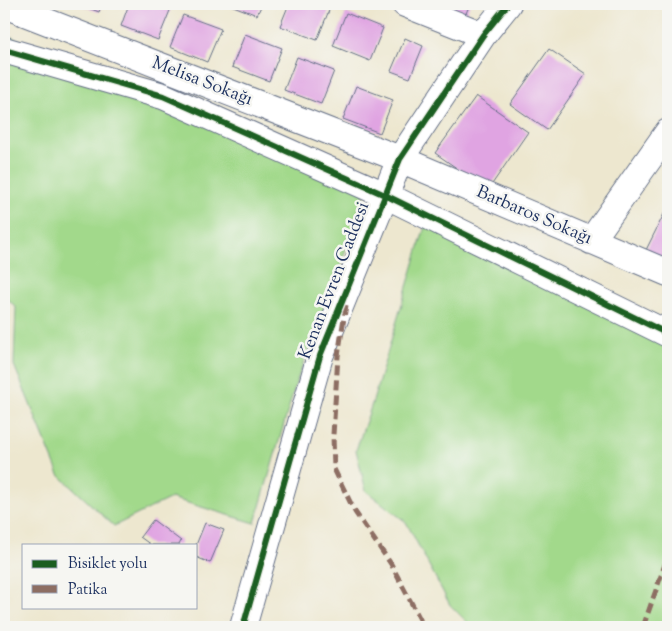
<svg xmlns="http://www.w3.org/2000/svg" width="672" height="631" viewBox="0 0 672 631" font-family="'Sorts Mill Goudy',serif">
  <rect width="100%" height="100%" fill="#f6f6f2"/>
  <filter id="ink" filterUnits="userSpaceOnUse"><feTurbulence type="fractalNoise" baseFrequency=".02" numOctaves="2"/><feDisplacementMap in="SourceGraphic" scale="10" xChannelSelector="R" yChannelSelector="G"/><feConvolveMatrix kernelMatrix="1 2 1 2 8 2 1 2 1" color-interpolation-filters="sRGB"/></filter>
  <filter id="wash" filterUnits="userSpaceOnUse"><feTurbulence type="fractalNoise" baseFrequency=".0096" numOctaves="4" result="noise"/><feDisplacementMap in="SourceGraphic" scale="20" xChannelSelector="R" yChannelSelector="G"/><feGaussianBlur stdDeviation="1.12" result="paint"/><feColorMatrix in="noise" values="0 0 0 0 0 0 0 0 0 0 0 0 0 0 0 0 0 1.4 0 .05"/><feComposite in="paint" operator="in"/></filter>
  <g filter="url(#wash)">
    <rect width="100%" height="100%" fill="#ede7cf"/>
    <!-- green -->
    <path fill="#a2d98b" stroke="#5e8474" d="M4 34 370 176 340 267 296 383 255 523 171 498 114 526 59 475 14 365 16 307 4 296Z
      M429 213 668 322V627H472L450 605 406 522 366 491 356 450 373 401Z"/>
    <g id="blocks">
      <!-- building -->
      <path fill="#e0a4e2" d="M78 4H102L99 12Z
        M129 4H161L171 8 158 40 121 26Z
        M228 4H262L257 15Z
        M289 4H320L330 8 317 40 280 26Z
        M448 4H470L464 18 445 10Z
        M346 13 383 28 370 61 333 46Z
        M183 15 221 29 207 62 170 47Z
        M245 34 282 48 269 81 232 67Z
        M405 38 423 46 410 78 391 71Z
        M549 49 586 74 547 130 510 104Z
        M297 57 334 71 321 104 284 90Z
        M356 86 393 100 380 133 343 119Z
        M476 96 528 132 488 190 435 153Z
        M666 210 668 211V261L646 250Z
        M153 520 181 541 179 545H151L140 537Z
        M205 523 224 530 210 563 196 557V545Z"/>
    </g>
  </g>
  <g filter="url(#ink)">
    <use href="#blocks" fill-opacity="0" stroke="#646f86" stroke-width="1"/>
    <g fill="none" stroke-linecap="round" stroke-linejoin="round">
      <defs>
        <path id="minor" d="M405 4 483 35
          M4 5 400 159 668 273
          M4 50 163 96 385 195 668 334
          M591 241 668 132
          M243 627 320 356 400 159 483 35 508 4"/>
      </defs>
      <!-- minor casing -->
      <use href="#minor" stroke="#646f86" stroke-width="28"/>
      <!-- minor -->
      <use href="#minor" stroke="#fff" stroke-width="26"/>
      <!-- quiet -->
      <path stroke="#8d6e63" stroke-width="5" stroke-dasharray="10 5" stroke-linecap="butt" d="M346 305 338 356 333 435 334 469 355 512 391 564 424 627
        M643 627 668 556"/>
      <defs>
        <path id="cycleway" d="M4 50 163 96 385 195 668 334
          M243 627 320 356 400 159 483 35 508 4"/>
      </defs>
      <!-- cycleway casing -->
      <use href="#cycleway" stroke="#f6f6f2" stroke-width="9"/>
      <!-- cycleway -->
      <use href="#cycleway" stroke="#1b5e20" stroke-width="6"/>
    </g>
  </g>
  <g text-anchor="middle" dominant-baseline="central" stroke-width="5" stroke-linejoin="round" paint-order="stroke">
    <!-- street labels -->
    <g font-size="18" fill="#1b2f5e" stroke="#f6f6f2">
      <text transform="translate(202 82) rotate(21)">Melisa Sokağı</text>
      <text transform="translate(534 216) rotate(23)">Barbaros Sokağı</text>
      <text transform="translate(335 281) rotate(-69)">Kenan Evren Caddesi</text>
    </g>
  </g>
  <!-- margin -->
  <rect width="672" height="631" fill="none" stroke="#f6f6f2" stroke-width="20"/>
  <!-- legend -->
  <rect x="22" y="544" width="175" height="65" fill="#f6f6f2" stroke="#9ea6b7"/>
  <rect x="32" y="560" width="25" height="8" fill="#1b5e20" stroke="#9ea6b7"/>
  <text x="68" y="568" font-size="15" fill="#1b2f5e">Bisiklet yolu</text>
  <rect x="32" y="585" width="25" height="8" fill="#8d6e63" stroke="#9ea6b7"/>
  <text x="68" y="594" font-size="15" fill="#1b2f5e">Patika</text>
</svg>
